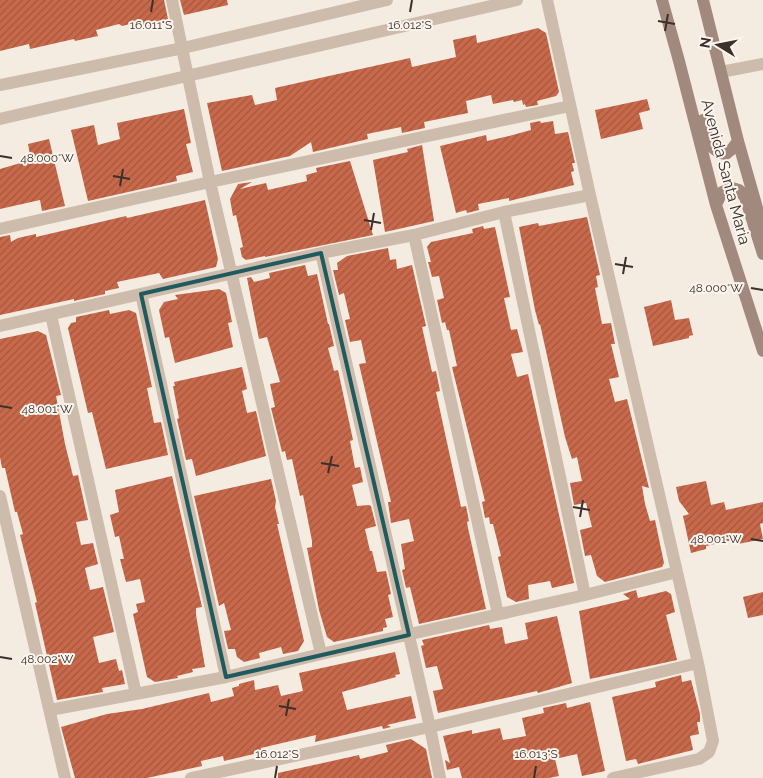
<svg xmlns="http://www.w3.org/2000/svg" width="763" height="778" viewBox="0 0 763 778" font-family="Raleway,sans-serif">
  <defs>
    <pattern id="building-hatch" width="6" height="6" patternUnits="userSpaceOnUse" patternTransform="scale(1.25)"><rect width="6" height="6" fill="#c8694b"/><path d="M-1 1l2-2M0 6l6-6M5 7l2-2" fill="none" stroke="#a4573f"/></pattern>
  </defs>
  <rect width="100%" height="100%" fill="#f4ebe1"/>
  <!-- building -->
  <path fill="url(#building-hatch)" d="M0 0H164L168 19 165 20 166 23 143 27 142 21 122 26 119 24 96 30 98 36 75 41 74 39 30 49 29 44 0 51Z
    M180 0H227L228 5 184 15Z
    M538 28 546 33 559 92 556 96 537 101 538 105 526 107 525 104 523 105 522 100 514 102 513 100 493 104 491 95 466 101 468 113 424 122 425 128 402 133 401 127 367 134 368 139 313 152 311 142 290 156 222 171 207 103 252 95 255 105 277 100 275 88 410 58 412 67 456 57 453 40 476 35 477 43Z
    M647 99 650 110 639 113 643 129 601 139 595 110Z
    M184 109 191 143 186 144 193 172 176 176 177 181 88 201 71 130 94 125 98 145 120 139 117 123Z
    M540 121 541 123 553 121 555 134 568 132 575 163H572L574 171 571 172 574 185 509 201V198L478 204 479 210 467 213 466 210 456 213 440 146 486 135 487 141 509 136 531 130 530 123Z
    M49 139 65 206 42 211 40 200 0 209V169L31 160 28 144Z
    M422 145 434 221 385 232 373 160 408 152 407 149Z
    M350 161 373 235 265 257V256L246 260 242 257 240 248 243 247 236 215 233 216 230 199 238 184 252 182 240 189 266 183 268 190 307 181 306 175 317 172 316 168Z
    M205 200 218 259 216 267 163 279 159 273 117 282 119 288 105 291V294L74 301V299L0 315V237L10 235 11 242 18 238 36 234V237L126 216 127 218Z
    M587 217 600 275 596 276 598 287 595 288 602 324 611 323 615 344H611L619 377 609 379 615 402 627 399 649 488 642 486 645 504 650 521 655 520 664 563 662 567 605 582 597 576 591 555 585 556 580 530 592 527 586 503 574 505 570 483 582 481 577 457 572 459 565 437 540 324 539 325 535 310 519 227 538 223 539 226Z
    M483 226 484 229 495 227 510 297 504 298 511 330 517 329 523 352 511 354 517 377 528 374 574 583 552 588 550 581 528 585 529 599 516 602 507 597 498 557 501 556 493 524H490L489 517 485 518 482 502 485 501 452 367 457 366 449 330H447L445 322 442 323 437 300 444 298 439 276 432 277 428 262H431L427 247 431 242 473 233 472 229Z
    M388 248 390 260 396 259 397 269 412 265 426 326 422 327 432 372 436 371 440 391 436 392 461 507 466 506 469 521 467 522 468 528 486 609 419 624 410 587 406 588 402 570 405 569 401 544 414 541 409 519 391 523 388 502H391L359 364 366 363 361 340 350 342 345 320 350 319 344 293 339 295 333 270H338L337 263 347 256Z
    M305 265 308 276 317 274 328 324H329L334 346 328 348 334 371 338 370 353 440 350 441 355 468 360 467 363 482 352 485 357 506 369 505 371 506 376 526 365 529 370 551H372L377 572 386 571 391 594 388 595 393 617 385 619 387 627 383 628V631L334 642 327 637 319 610 307 548 312 547V541L303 495 300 496 292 459 287 460 285 451 282 452 271 408 275 407 270 384 280 382 267 337 259 339 247 278 251 277 254 282 270 278 269 273Z
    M219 289 226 293 232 322 228 323 233 347 175 363 169 337 165 338 159 310 164 302 178 299 175 295Z
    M671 300 675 320 689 318 693 335 689 336V338L653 346 644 307Z
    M109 310 110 314 129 310 136 313 152 387 147 388 154 423 161 422 168 455 106 469 92 412 88 413 68 328 71 323 76 322V317Z
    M38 331 46 335 61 395 56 396 65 444 73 476 78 475 88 520 76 522 81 545 93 543 98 564 85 568 90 590 103 587 114 632 93 637 99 663 116 659 119 671 122 670 125 684 102 688 103 692 57 700 35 603 37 602 20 535 23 534 17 512H15L5 468H2L0 457V339Z
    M242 367 247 389 242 391 247 413 256 411 266 456 196 476 192 459 186 460 177 419 179 418 173 386H175L174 382Z
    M172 476 202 607 196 608V615L205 667 192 669 193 672 177 676 178 678 155 682 147 677 133 614 138 612 136 604 145 602 140 579 126 582 120 559H124L119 536 115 537 110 515 119 512 115 490Z
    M271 479 276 501 275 507 279 524H277L304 641 298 651 283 654 281 647 259 653 260 658 244 662 237 657 235 649H228L224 631 231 630 224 603 219 606 194 496Z
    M706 481 711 505 724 502 726 510 763 502V523L760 524 763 539 738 544 737 539 706 546V549L691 553 683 516 689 514 679 501 676 487Z
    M636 590 638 598 666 591 671 594 675 612 666 615 677 660 590 679 579 611 630 599 623 594Z
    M763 592V615L748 618 743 597Z
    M557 616 572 683 538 693 537 691 438 713 433 691 443 689 437 666 426 668 421 646 424 645 422 640 489 625 490 629 502 627 505 644 528 639 525 623Z
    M395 652 400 674 395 675 396 677 342 692 347 710 411 696 416 718 387 725 391 727 383 729 382 726 315 742 316 735 261 748 262 752 224 761 223 756 201 761 202 766 147 778H75L61 727 107 714 142 709 209 693 211 702 234 696 232 688 239 686V684L254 680 255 690 278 685 281 696 303 691 299 673Z
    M681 675 682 682 691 680 700 714V722H697L699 734 690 736 693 750 638 764 636 759 626 761 612 697 656 687 655 682Z
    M590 702 605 771 582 776 577 754 555 759 559 776 549 778H462L459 767 447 770 445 760 450 763 443 736 472 730V734L500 728 503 740 526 736 522 718 544 713 543 708 566 703 567 708Z
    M411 739 426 749 432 778H278V773L359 755 360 759 388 752 386 745Z"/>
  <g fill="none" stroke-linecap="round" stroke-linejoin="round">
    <!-- minor -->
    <path stroke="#cdbbac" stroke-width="12" d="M172 0 210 182 321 654
      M547 0 590 195 698 663 713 741 709 752 699 759 613 778
      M721 72 763 64
      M504 212 585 595
      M0 229 210 182 570 106
      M414 235 498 614
      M321 253 430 727 440 778
      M141 294 226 677
      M51 315 136 694
      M0 326 321 253 414 235 504 212 590 195
      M0 496 65 778
      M50 710 226 677 321 654 585 595 677 572
      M191 778 430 727 698 663"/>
    <!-- tertiary -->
    <path stroke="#cdbbac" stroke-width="12" d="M0 85 183 48 387 0
      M0 119 517 0"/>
    <!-- secondary -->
    <path stroke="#a18a7d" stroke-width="12" d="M662 0 679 61 716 205 763 351
      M703 0 738 141 763 229
      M703 120C708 136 707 151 726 154L732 149 738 141
      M716 205 722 192 732 188 739 190 745 197 763 254"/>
  </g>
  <!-- marked area -->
  <path fill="none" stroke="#1f5a5e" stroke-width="4" stroke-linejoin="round" d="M321 253 409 635 226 677 141 294Z"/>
  <!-- ticks -->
  <path fill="none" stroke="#3b302b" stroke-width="2" d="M151 12 153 0M410 12 412 0M658 21 675 24M665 31 668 14M0 156 12 158M113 176 130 179M120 186 123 169M364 220 381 223M371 230 374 213M615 264 633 267M623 274 626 257M751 288 763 290M0 406 12 408M321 463 339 466M328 473 332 456M573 507 590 510M580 517 583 500M751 539 763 541M0 657 12 659M279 706 296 709M286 716 289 699M275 778 277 766M534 778 536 766"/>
  <g text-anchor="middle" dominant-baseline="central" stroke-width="4" stroke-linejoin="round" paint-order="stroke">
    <!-- street labels -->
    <g font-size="16" fill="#3b302b" stroke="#fbf5ee">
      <text transform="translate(726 172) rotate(75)">Avenida Santa Maria</text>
    </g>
  </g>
  <g font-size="12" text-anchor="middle" fill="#3b302b" stroke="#fbf5ee" stroke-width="4" stroke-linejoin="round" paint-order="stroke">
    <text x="151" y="29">16.011°S</text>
    <text x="410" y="29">16.012°S</text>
    <text x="47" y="162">48.000°W</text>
    <text x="716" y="292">48.000°W</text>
    <text x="47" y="413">48.001°W</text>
    <text x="716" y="543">48.001°W</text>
    <text x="47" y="663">48.002°W</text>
    <text x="277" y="758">16.012°S</text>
    <text x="536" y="758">16.013°S</text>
  </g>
  <!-- north arrow -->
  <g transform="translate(718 45) rotate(280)" stroke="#fbf5ee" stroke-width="4" paint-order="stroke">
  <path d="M0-4L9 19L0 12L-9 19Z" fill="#3b302b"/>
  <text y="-8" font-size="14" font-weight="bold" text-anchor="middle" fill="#3b302b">N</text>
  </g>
</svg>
